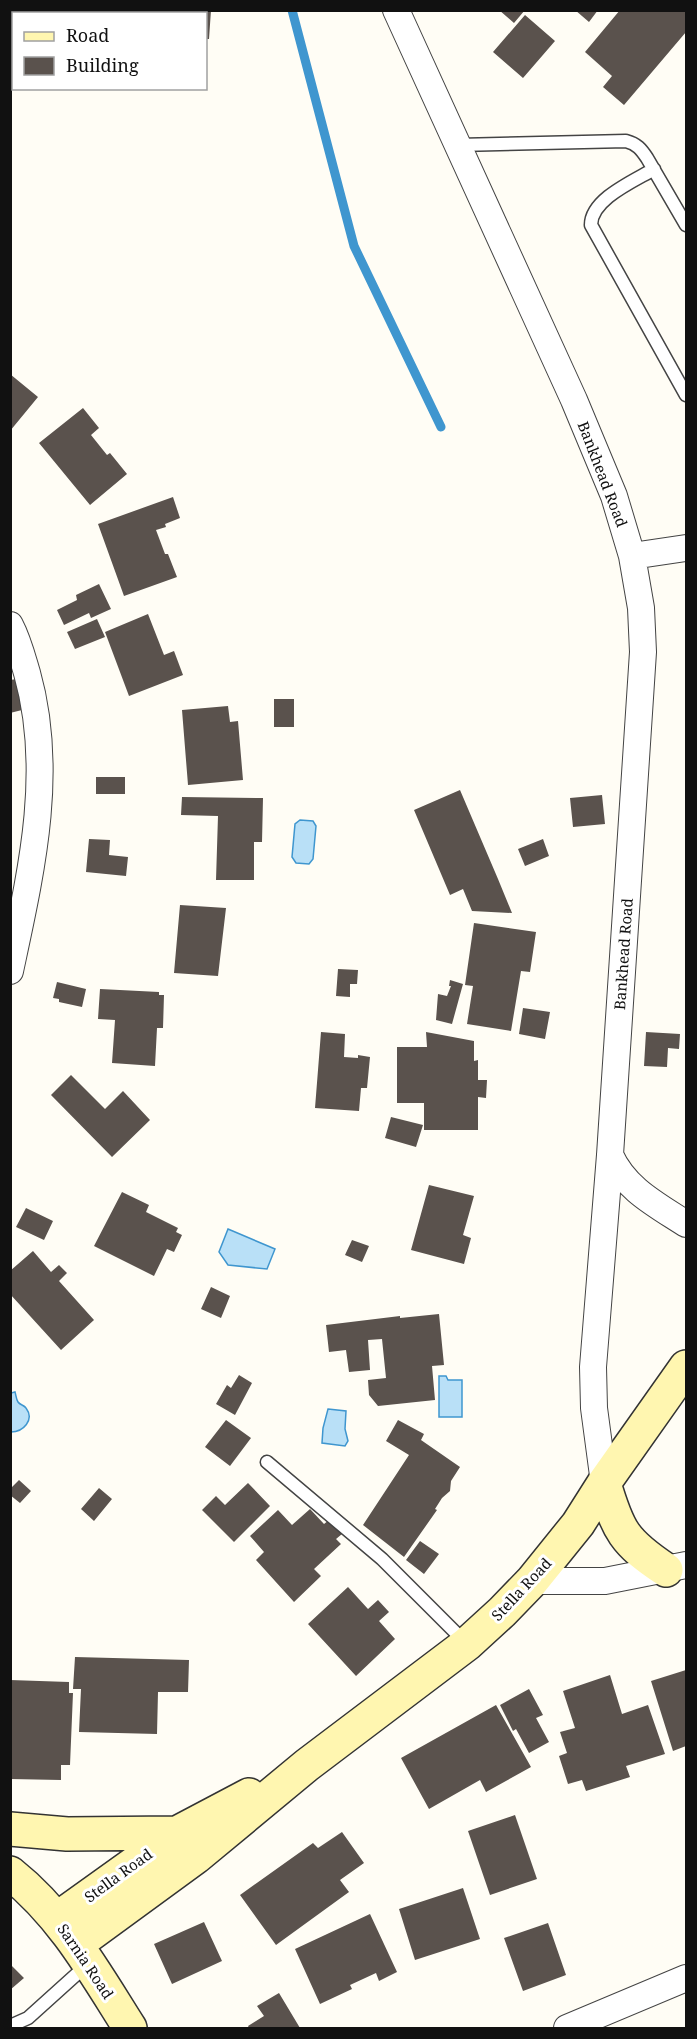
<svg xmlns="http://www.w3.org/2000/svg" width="697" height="2039" viewBox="0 0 697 2039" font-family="'Noto Serif',serif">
  <rect width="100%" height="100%" fill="#fffdf5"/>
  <!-- water -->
  <path fill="#b9e0f7" stroke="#3f96cf" stroke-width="1.5" d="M300 820 313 821 316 826 313 859 309 864 296 863 292 857 295 824Z
    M228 1229 275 1249 267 1269 228 1265 219 1252Z
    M439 1376H446L448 1380H462V1417H439Z
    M15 1392C16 1395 16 1399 18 1402 20 1405 24 1405 26 1408 35 1420 23 1432 11 1432V1393Z
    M328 1409 346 1411 345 1429 348 1441 345 1446 322 1443 323 1428Z"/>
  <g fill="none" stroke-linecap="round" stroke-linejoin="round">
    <!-- stream -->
    <path stroke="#3f96cf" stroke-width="9" d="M292 10 354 246 441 427"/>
  </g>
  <!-- building -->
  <path fill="#5a524d" d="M56 10H109L110 14H56Z
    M169 10H211L209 39H206V14H169Z
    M499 10H525L514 23Z
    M575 10H598L589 22Z
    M620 10H686V32L624 105 603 87 612 76 585 52Z
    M525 15 555 41 523 78 493 52Z
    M10 374 38 397 10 431Z
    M83 408 99 428 91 435 107 455 110 453 127 474 90 505 39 443Z
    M173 497 180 518 165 524 166 527 156 530 165 554H168L177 577 124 596 98 524Z
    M99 584 111 609 91 618 89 613 64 625 57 610 77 600 76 595Z
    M148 614 164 655 174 651 183 675 129 696 105 632Z
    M97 619 105 637 75 649 67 632Z
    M17 679 26 709 10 713V680Z
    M274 699H294V727H274Z
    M228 706 230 722 238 721 243 780 188 785 182 710Z
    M96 777H125V794H96Z
    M460 790 498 879 512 913 472 911 463 889 450 895 414 810Z
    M602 795 605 824 573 827 570 798Z
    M182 797 263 798 262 842H254V880H216L218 816 181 815Z
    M89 839 110 840 109 855 128 857 126 876 86 872Z
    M543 839 549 856 525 866 518 849Z
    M180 905 226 908 218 976 174 973Z
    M474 923 536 932 530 972 521 971 511 1031 467 1024 473 986 465 985Z
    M338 969 358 970 357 984H350V997L336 996Z
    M450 980 463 984 452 1024 436 1020 438 994 447 996 451 986H449Z
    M57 982 86 989 82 1007 59 1002V999L53 998Z
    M100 989 159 992V995H164L163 1028H157L155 1066 112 1063 115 1020 98 1019Z
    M523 1008 550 1012 545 1039 519 1034Z
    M321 1032 345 1034 344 1057 358 1058V1055L370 1057 367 1088H361L359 1111 315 1108Z
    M426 1032 474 1041V1061L478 1060V1080H487L486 1098 478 1097V1130H424V1103H397V1047H427Z
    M646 1032 680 1034 679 1049 668 1048 667 1067 644 1066Z
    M71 1075 105 1109 123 1091 150 1120 112 1157 51 1095Z
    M391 1117 423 1125 416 1147 385 1138Z
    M429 1185 474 1196 463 1235 471 1238 464 1264 411 1250Z
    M122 1192 149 1205 146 1212 178 1228 176 1232 182 1235 174 1252 167 1249 154 1276 94 1246Z
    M26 1208 53 1221 44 1240 16 1227Z
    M352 1240 369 1246 362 1262 345 1255Z
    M33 1251 51 1272 59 1265 67 1273 59 1281 94 1320 61 1350 10 1294V1271Z
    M211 1287 230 1296 221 1318 201 1309Z
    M439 1314 444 1365 432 1366 435 1400 378 1406 369 1395 368 1380 386 1378 382 1339 368 1340 370 1370 349 1372 346 1350 329 1352 326 1325 400 1316V1318Z
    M239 1375 252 1383 235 1415 216 1404 227 1385 231 1388Z
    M226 1420 251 1438 230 1466 205 1447Z
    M398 1420 424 1434 421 1440 460 1467 451 1481 450 1491 442 1498 435 1509 437 1510 404 1557 363 1525 409 1455 386 1441Z
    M19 1480 31 1491 20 1503 10 1495V1489Z
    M248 1483 270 1506 234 1542 202 1510 216 1496 225 1505Z
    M99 1488 112 1499 94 1521 81 1509Z
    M310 1509 324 1524 329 1520 342 1534 336 1539 341 1544 314 1569 321 1576 294 1602 256 1560 264 1552 250 1536 278 1510 292 1525Z
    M420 1541 439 1554 424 1574 406 1560Z
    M348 1587 368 1609 378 1600 389 1612 379 1621 395 1639 356 1676 308 1624Z
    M75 1657 189 1660 188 1692H158L157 1734 79 1732 81 1689H73Z
    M686 1670V1746L673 1751 651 1681Z
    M610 1675 622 1714 648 1705 665 1754 626 1766 630 1777 586 1791 582 1780 568 1784 559 1756 567 1753 560 1732 575 1728 563 1691Z
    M10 1680 69 1682V1693H73L70 1765H61V1780L10 1779Z
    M529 1689 543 1715 536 1718 549 1742 529 1753 516 1729 513 1731 500 1705Z
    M496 1705 531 1767 486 1792 480 1780 429 1809 401 1758Z
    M515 1815 537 1879 490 1895 468 1831Z
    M342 1832 364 1863 340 1880 349 1892 276 1945 240 1895 313 1843 318 1848Z
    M463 1888 480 1939 415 1960 399 1909Z
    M370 1914 397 1972 379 1981 376 1973 350 1985 352 1989 320 2004 295 1949Z
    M204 1922 222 1961 172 1984 154 1944Z
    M548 1923 566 1975 523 1991 504 1938Z
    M10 1964 24 1978 10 1990Z
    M279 1993 300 2028H249L248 2026 264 2016 257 2006Z"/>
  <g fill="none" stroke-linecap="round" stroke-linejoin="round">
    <defs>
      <path id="lane" d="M458 145 626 141C637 144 641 149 647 158L686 225
        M654 169C634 181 591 199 591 225L686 395
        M267 1462 382 1559 466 1643
        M10 2026 28 2018 89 1963"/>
      <path id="street" d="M396 10 574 400 614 496 632 556 641 608 643 652 610 1155 593 1367 594 1408 604 1483
        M632 556 686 548
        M10 625C18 640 22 656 27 673 55 772 31 873 10 971
        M610 1155C625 1189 657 1205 686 1224
        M532 1581H605L686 1565
        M567 2028 686 1978"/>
      <path id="secondary" d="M604 1483C618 1531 624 1542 666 1570
        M10 1829 67 1834 177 1833
        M10 1873C63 1915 95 1973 130 2028
        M57 1919 177 1833 249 1795
        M77 1944 196 1857 307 1765 467 1644 502 1612 532 1581 578 1524 604 1483 686 1367"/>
    </defs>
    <!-- lane casing -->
    <use href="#lane" stroke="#444" stroke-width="15"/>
    <!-- street casing -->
    <use href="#street" stroke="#444" stroke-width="28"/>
    <!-- secondary casing -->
    <use href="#secondary" stroke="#333" stroke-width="36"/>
    <!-- lane -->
    <use href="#lane" stroke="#fff" stroke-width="12"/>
    <!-- street -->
    <use href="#street" stroke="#fff" stroke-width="26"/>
    <!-- secondary -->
    <use href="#secondary" stroke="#fff6b0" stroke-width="33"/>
  </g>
  <g text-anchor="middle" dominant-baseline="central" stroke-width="6" stroke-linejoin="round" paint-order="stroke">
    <!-- street labels -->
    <g font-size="15" fill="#111" stroke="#fff">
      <text transform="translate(603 474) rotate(69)">Bankhead Road</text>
      <text transform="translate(623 954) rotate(-86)">Bankhead Road</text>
      <text transform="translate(521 1589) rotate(-47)">Stella Road</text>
      <text transform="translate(118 1875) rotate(-36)">Stella Road</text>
      <text transform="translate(86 1961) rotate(56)">Sarnia Road</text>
    </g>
  </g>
  <!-- border -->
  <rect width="697" height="2039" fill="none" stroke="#111111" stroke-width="24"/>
  <!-- legend -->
  <rect x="12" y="12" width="195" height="78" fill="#ffffff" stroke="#a0a0a0" stroke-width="1.5"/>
  <rect x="24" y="32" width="30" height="9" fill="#fff6b0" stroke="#a0a0a0" stroke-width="1.5"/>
  <text x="66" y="42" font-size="18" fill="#111111">Road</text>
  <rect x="24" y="57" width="30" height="18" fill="#5a524d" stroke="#a0a0a0" stroke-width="1.5"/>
  <text x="66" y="72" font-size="18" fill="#111111">Building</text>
</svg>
